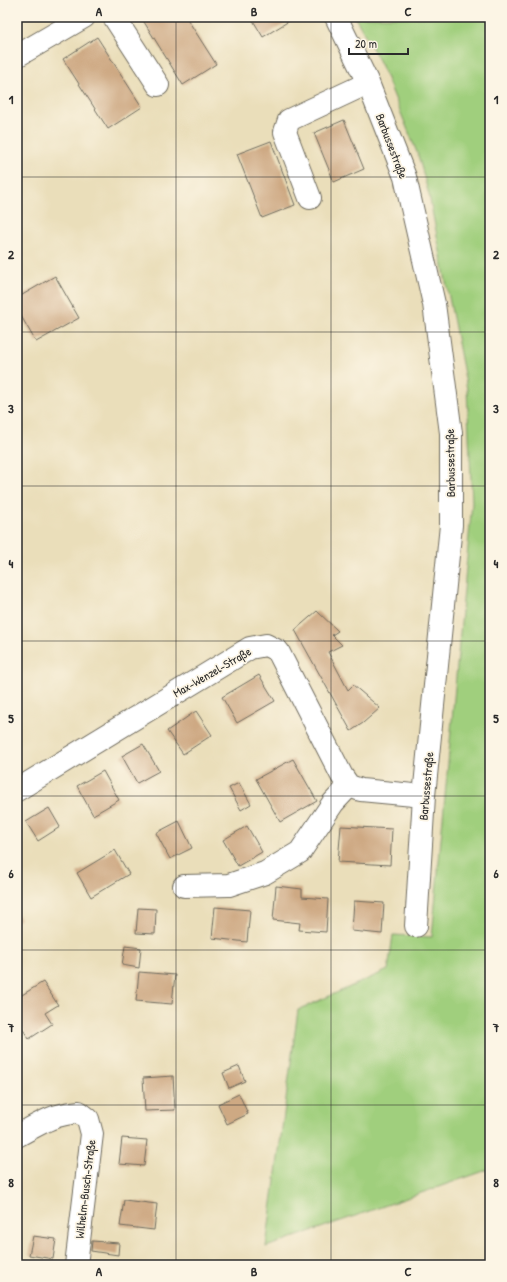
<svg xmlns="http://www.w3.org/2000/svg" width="507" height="1282" viewBox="0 0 507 1282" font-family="'Patrick Hand',sans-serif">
  <rect width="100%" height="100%" fill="#fcf5e5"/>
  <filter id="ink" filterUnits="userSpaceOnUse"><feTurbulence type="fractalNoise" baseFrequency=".025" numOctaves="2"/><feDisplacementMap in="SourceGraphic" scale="8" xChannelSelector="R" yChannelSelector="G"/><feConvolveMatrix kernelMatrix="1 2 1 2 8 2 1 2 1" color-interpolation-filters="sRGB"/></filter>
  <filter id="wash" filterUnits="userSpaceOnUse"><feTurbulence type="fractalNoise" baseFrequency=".012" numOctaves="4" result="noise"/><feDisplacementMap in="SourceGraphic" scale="16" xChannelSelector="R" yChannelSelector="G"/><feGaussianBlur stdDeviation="0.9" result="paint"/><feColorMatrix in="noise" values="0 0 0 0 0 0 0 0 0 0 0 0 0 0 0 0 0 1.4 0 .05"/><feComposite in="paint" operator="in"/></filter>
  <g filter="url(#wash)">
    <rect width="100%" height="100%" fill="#eadeba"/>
    <!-- green -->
    <path fill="#a0cf7d" stroke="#667d54" d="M355 17H490V1169L266 1247 298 1010 388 970 393 935 432 937 472 503 467 389 429 195 418 155 381 64Z"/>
    <g id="blocks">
      <!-- building -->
      <path fill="#cea983" d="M141 17H186L216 64 183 85Z
        M251 17H294V18L263 37Z
        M97 37 142 107 108 129 63 59Z
        M344 120 364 169 334 182 314 133Z
        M271 141 295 205 262 218 237 154Z
        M55 276 79 318 36 342 17 309V298Z
        M317 611 338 631 332 635 342 645 328 652 348 690 353 685 380 708 363 723 351 731 295 630Z
        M259 675 275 701 237 723 222 697Z
        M196 711 212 735 183 754 167 731Z
        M143 744 159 771 137 783 122 756Z
        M293 759 317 801 280 822 256 779Z
        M103 771 119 800 93 815 77 786Z
        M239 783 251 804 241 810 229 788Z
        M49 808 60 827 38 841 26 822Z
        M179 821 192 848 170 859 156 833Z
        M247 826 262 852 238 866 223 840Z
        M341 826 392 829 390 865 338 862Z
        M115 850 129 874 91 897 77 873Z
        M276 886 302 889V897L328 899 326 932 299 930 300 923 273 920Z
        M354 901 384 903 382 934 352 931Z
        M215 907 250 910 247 942 212 938Z
        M138 908 156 909 155 934 136 933Z
        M17 913 21 919 17 922Z
        M125 946 141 948 139 968 122 965Z
        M139 972 175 975 172 1004 136 1001Z
        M43 982 58 1005 45 1013 52 1024 29 1039 17 1020V998Z
        M239 1066 245 1081 229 1088 223 1073Z
        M173 1076 175 1110 145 1111 143 1078Z
        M239 1094 248 1114 227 1124 218 1104Z
        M122 1138 147 1140 144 1166 119 1164Z
        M124 1200 157 1204 154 1230 120 1226Z
        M33 1236 56 1239 53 1259 29 1255Z
        M92 1241 119 1243 118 1255 91 1251Z"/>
    </g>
  </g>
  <g filter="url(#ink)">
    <use href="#blocks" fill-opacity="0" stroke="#6e6a5d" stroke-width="1"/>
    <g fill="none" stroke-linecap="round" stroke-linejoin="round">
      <defs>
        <path id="minor" d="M114 17 158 85
          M336 17 368 83 405 177 434 304 451 433V525L424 796 416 926
          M17 56 84 17
          M310 198 285 132 289 120 368 83
          M17 790 250 648 266 645 278 651 342 776 349 786 361 790 424 796
          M184 886 229 885 265 873 300 852 333 803 349 786
          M17 1136C39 1124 53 1114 79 1112L88 1119 92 1134 76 1265"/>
      </defs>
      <!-- minor casing -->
      <use href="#minor" stroke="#6e6a5d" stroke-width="24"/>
      <!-- minor -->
      <use href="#minor" stroke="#fff" stroke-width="22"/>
    </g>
  </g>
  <!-- grid -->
  <path fill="none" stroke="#2b2b2b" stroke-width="1" stroke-opacity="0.55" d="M176 17V1265M331 17V1265M17 177H490M17 332H490M17 486H490M17 641H490M17 796H490M17 950H490M17 1105H490"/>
  <g text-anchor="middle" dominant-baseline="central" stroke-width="3.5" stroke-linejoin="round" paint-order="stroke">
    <!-- street labels -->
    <g font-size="12" fill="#2b2b2b" stroke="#fcf5e5">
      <text transform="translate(392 146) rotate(69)">Barbussestraße</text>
      <text transform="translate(450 463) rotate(-91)">Barbussestraße</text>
      <text transform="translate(212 672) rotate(-30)">Max-Wenzel-Straße</text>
      <text transform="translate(426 786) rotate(-85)">Barbussestraße</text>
      <text transform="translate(85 1189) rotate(-83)">Wilhelm-Busch-Straße</text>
    </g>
  </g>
  <!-- margin -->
  <rect width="507" height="1282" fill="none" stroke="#fcf5e5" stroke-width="44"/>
  <!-- scale -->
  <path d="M349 48v6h59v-6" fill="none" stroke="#2b2b2b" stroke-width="2"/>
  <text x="355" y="48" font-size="12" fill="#2b2b2b" stroke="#fcf5e5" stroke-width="3" paint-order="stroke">20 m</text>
  <rect x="22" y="22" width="463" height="1238" fill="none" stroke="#2b2b2b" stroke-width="1.5"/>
  <g font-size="13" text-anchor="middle" font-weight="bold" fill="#2b2b2b">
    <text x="99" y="16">A</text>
    <text x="254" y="16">B</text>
    <text x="408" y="16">C</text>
    <text x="11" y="104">1</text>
    <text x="496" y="104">1</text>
    <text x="11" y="259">2</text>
    <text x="496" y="259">2</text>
    <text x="11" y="413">3</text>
    <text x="496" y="413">3</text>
    <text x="11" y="568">4</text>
    <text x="496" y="568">4</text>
    <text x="11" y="723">5</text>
    <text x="496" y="723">5</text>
    <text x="11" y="878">6</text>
    <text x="496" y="878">6</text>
    <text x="11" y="1032">7</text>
    <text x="496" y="1032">7</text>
    <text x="11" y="1187">8</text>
    <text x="496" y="1187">8</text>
    <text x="99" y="1276">A</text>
    <text x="254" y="1276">B</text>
    <text x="408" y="1276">C</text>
  </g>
</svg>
